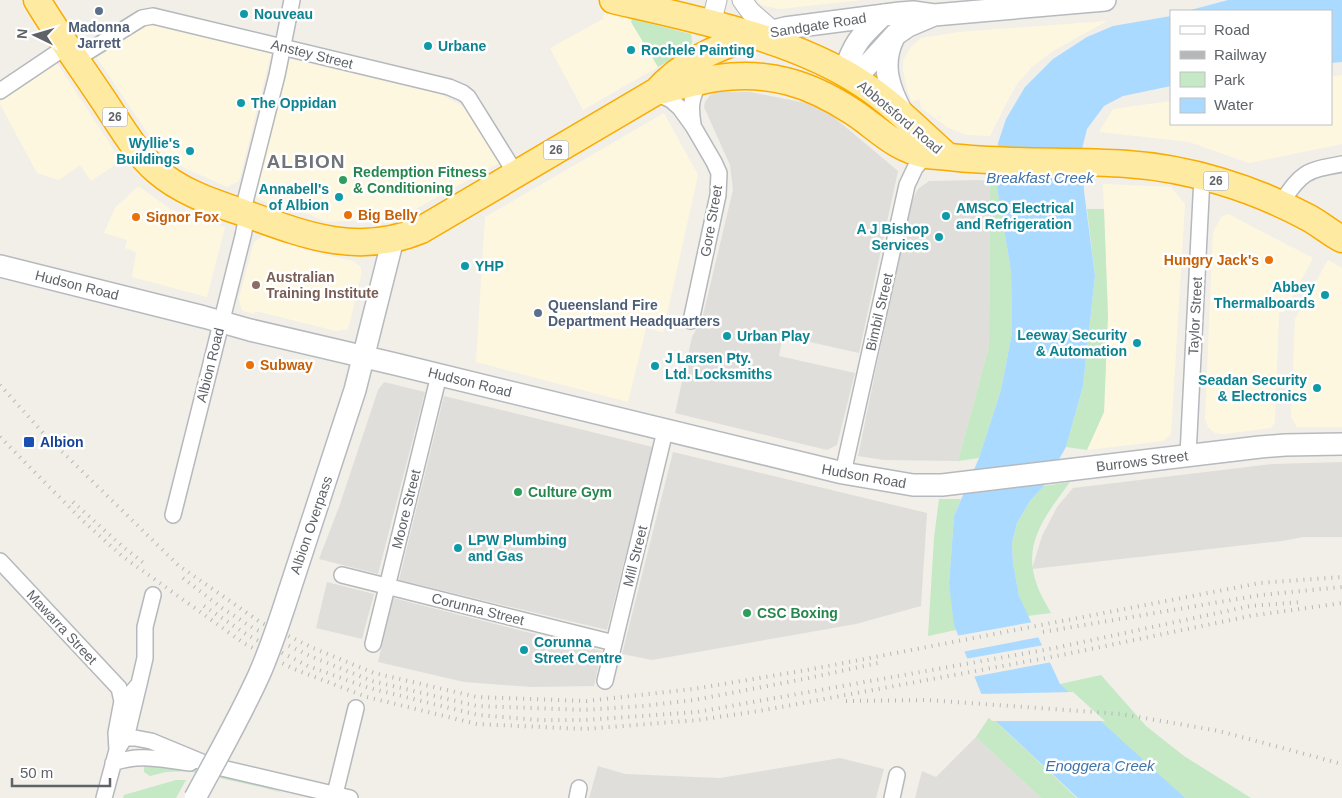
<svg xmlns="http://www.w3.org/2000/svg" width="1342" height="798" viewBox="0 0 1342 798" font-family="Helvetica,sans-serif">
  <rect width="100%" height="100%" fill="#f1efe8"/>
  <!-- commercial -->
  <path fill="#fef7e0" d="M757 0H861L780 9 761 5Z
    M605 12 632 19 631 22 658 67 583 110 550 48 603 19Z
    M1107 21 1053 51 1032 67 1017 84 1009 98 990 136 966 135 947 127 921 108 919 99 912 102 907 90 903 70V61L911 47 921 38 959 32Z
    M151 22 271 54 239 181 227 187 165 159 97 58Z
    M290 59 440 94 466 108 499 163 399 218 326 222 308 214 260 200 255 196Z
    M57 63 121 161 91 181 80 165 59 180 37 173 0 104 1 100Z
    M1342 75V144L1249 163 1189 142 1099 132 1113 109 1171 101V124H1331V77Z
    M664 113 698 175 663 332 646 328 628 402 476 362 485 217Z
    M1103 184 1171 187 1185 204 1171 434 1163 441 1087 450 1104 412 1108 315Z
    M138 186 169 208 192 218 225 227 207 297 132 277 136 252 125 248 127 240 104 233 115 208Z
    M1228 214 1313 258 1284 312H1279L1275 422 1271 428 1224 434 1215 433 1208 427 1205 419 1213 232 1222 216Z
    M265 235 304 248V250L353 261 361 267V276L348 329 336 331 255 311 254 314 243 311 240 305 239 298 254 242Z
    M1328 260 1342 268V427H1297L1291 417 1295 319Z"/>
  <!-- industrial -->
  <path fill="#e0deda" d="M716 92H750L811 104 829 113 898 171 859 353 783 336 779 356 855 373 837 445 827 450 675 413 692 337 702 319 733 190 730 165 704 107 705 102 710 95Z
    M978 180 990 181 989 346 958 461 884 460 858 456 910 204 918 189 929 181Z
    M384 382 425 392 378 574 319 559 339 507 378 390Z
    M444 396 653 447 607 630 399 580Z
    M673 452 927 513 921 606 856 624 652 660 622 654Z
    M1342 462V537H1304L1282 541 1032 569 1042 536 1057 507 1073 488 1273 464Z
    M327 582 374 594 362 639 316 628Z
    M393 598 602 651 594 686 532 687 464 682 378 662Z
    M976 737 1041 798H915L922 771 936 777Z
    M840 758 884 769 876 798H589L598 766 625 774 720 778Z"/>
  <!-- green -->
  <path fill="#c5e8c5" d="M632 19 691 34 692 42 690 49 658 67 631 22Z
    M990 181H996L1011 271 1012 333 1001 390 979 458 958 461 989 346Z
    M1087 209H1104L1108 315 1104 412 1087 450 1066 447 1083 386 1095 276Z
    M1070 482C1047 514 1021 543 1037 585 1040 594 1046 604 1051 613L1027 616 1019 596 1013 563 1012 543 1017 523 1030 501 1044 486Z
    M939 499H961L954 516 949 584 956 630 928 636 934 538Z
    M1101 675 1146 726 1184 756 1251 798H1185L1174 790 1060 684Z
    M990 716 1077 798H1041L976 737Z
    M146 762 177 766 265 786 283 793 261 787 188 771 166 772 150 776 144 772V768Z
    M176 780H186L176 798H123L124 795Z"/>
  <!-- water -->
  <path fill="#aadaff" d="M1228 0H1342V62L1331 63V11H1187Z
    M1171 16V86L1123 96 1104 106 1087 129 1082 149 1084 191 1095 276 1083 386 1066 447 1044 486 1030 501 1017 523 1012 543 1013 563 1019 596 1060 684 1185 798H1078L990 716 954 625 949 584 954 516 979 458 1001 390 1012 333 1011 271 996 181 998 143 1006 119 1025 87 1053 59 1087 37 1113 26Z"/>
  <!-- pier -->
  <path fill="#f1efe8" d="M1033 622 1040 637 962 652 956 636Z
    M1044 645 1052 662 972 677 965 659Z
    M1073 692 1105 721H992L988 717 979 694Z"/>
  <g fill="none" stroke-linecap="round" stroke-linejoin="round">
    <defs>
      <path id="minor" d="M76 59 142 18 153 16 449 87 463 93 468 97 516 174
        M0 91 67 46
        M656 93 671 100 680 108 693 126 714 162 719 173 718 195 691 321
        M693 124C690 107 691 97 700 82
        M1280 204C1303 172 1303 171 1342 164
        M1188 455 1202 177
        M843 473 907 185 915 168 926 155
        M173 515 243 236 245 226V202L277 75 292 0
        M0 561 119 688 122 701 116 733 117 750
        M342 575 614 643
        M373 644 439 375
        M605 681 665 431
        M133 691 139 684 145 658V627L153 595
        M125 738H135L151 741 209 765 350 798
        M113 763C141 753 162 760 190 763
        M335 794 356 708
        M104 798 117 750 127 734 139 684
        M577 798 579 788
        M892 798 897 775"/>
      <path id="tertiary" d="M742 0 750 11 782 39
        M711 24 717 0"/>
      <path id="secondary" d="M754 36 785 28 900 13 913 12 934 15 1105 0
        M894 37C880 64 889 89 903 114
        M844 73C854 42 860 37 883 15
        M855 79 895 35 908 26 934 15
        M0 266 204 317 250 330 395 364 843 473 913 485H942L1260 447 1285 445 1342 444
        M289 592 355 390 393 239"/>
      <path id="trunk" d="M37 0C58 35 82 68 104 101 120 125 135 152 157 171 181 192 212 202 241 212 302 234 356 257 421 230L657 91C682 63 718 46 754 36
        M613 0C694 19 794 38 864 85 894 105 920 132 948 157
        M658 91C678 87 697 81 717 78 769 71 809 83 853 112 879 129 895 149 927 155 935 156 942 156 950 157 1008 164 1068 160 1127 164 1188 168 1253 188 1307 217 1319 223 1330 233 1342 239"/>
    </defs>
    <!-- minor casing -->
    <use href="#minor" stroke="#b5b8bc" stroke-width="18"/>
    <!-- tertiary casing -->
    <use href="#tertiary" stroke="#b5b8bc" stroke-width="21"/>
    <!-- secondary casing -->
    <use href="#secondary" stroke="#b6babf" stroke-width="24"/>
    <!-- trunk casing -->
    <use href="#trunk" stroke="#f9ab00" stroke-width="29"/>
    <!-- minor -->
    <use href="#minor" stroke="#fff" stroke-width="15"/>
    <!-- tertiary -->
    <use href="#tertiary" stroke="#fff" stroke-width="19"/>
    <!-- secondary -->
    <use href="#secondary" stroke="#fff" stroke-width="21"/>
    <!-- trunk -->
    <use href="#trunk" stroke="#feeaa1" stroke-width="26"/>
    <!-- rail -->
    <path stroke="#b6b7b8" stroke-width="4" stroke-dasharray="1 6" stroke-linecap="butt" d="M0 385 44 434 178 565 260 622 313 648 374 673 477 697 587 701 693 689 807 670 1260 583 1342 577
      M0 437 83 521 122 556 245 644 294 669 367 697 477 724 585 729 698 720 759 711 1057 656 1250 616 1342 603
      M73 502 122 546 145 564
      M183 578 222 608 253 628 310 656 372 681 477 706 584 710 643 706 694 700 804 679 878 663
      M204 606 249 636 308 666 369 688 478 715 539 720H585L697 712 1055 648 1250 606 1302 602
      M1043 632 1261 595 1342 587
      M846 701 928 700 1121 714 1219 731 1342 764"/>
    <defs>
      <path id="secondary-bridge" d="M195 798C217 757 240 717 259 675 271 648 280 620 289 592"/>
    </defs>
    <!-- secondary-bridge casing -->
    <use href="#secondary-bridge" stroke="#b6babf" stroke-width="24" stroke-linecap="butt"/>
    <!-- secondary-bridge -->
    <use href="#secondary-bridge" stroke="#fff" stroke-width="21"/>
  </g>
  <!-- markers -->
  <g fill="#5c6f8a" stroke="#fff" stroke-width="2">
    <circle cx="99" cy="11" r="5"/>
    <circle cx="538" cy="313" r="5"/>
  </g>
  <g fill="#0f9aa8" stroke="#fff" stroke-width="2">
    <circle cx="244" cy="14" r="5"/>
    <circle cx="428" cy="46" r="5"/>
    <circle cx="631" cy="50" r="5"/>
    <circle cx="241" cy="103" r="5"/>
    <circle cx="190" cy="151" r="5"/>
    <circle cx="339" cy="197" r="5"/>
    <circle cx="946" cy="216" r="5"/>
    <circle cx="939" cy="237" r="5"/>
    <circle cx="465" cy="266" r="5"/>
    <circle cx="1325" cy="295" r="5"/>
    <circle cx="727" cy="336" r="5"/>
    <circle cx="1137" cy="343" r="5"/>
    <circle cx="655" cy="366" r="5"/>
    <circle cx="1317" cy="388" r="5"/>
    <circle cx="458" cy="548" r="5"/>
    <circle cx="524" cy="650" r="5"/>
  </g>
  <g fill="#2e9e5b" stroke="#fff" stroke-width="2">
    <circle cx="343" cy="180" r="5"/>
    <circle cx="518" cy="492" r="5"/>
    <circle cx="747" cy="613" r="5"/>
  </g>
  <g fill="#e8710a" stroke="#fff" stroke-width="2">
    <circle cx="348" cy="215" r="5"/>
    <circle cx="136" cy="217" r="5"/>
    <circle cx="1269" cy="260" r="5"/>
    <circle cx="250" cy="365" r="5"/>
  </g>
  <circle fill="#8d6e63" stroke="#fff" stroke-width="2" cx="256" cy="285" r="5"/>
  <rect fill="#1a4fb4" stroke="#fff" stroke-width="2" x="23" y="436" width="12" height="12" rx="2.5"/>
  <g text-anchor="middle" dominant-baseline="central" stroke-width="5" stroke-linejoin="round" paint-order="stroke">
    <!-- shield labels -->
    <g fill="#fff" stroke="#8f9295" stroke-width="1">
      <rect x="102.5" y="107.5" width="25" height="19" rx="4"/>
      <rect x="543.5" y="140.5" width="25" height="19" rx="4"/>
      <rect x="1203.5" y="171.5" width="25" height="19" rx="4"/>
    </g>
    <g font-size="12" font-weight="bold" fill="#5f6368">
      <text x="115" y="117">26</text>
      <text x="556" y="150">26</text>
      <text x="1216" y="181">26</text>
    </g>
    <!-- culture labels -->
    <g font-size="14" font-weight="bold" fill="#0d838f" stroke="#fff" text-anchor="start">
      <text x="254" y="14">Nouveau</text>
      <text x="438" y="46">Urbane</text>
      <text x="641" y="50">Rochele Painting</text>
      <text x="251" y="103">The Oppidan</text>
      <text x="180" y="143" text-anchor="end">Wyllie's<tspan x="180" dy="16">Buildings</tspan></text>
      <text x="329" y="189" text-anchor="end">Annabell's<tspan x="329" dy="16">of Albion</tspan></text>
      <text x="956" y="208">AMSCO Electrical<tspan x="956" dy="16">and Refrigeration</tspan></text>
      <text x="929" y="229" text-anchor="end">A J Bishop<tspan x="929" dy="16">Services</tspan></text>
      <text x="475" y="266">YHP</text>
      <text x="1315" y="287" text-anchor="end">Abbey<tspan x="1315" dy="16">Thermalboards</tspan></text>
      <text x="1127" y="335" text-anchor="end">Leeway Security<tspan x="1127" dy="16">&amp; Automation</tspan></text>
      <text x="737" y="336">Urban Play</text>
      <text x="665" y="358">J Larsen Pty.<tspan x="665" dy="16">Ltd. Locksmiths</tspan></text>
      <text x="1307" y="380" text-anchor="end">Seadan Security<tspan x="1307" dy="16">&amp; Electronics</tspan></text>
      <text x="468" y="540">LPW Plumbing<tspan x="468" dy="16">and Gas</tspan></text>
      <text x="534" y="642">Corunna<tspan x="534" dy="16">Street Centre</tspan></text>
    </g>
    <!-- street labels -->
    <g font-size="14" fill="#5f6368" stroke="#fff">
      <text transform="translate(818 25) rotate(-9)">Sandgate Road</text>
      <text transform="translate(312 54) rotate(14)">Anstey Street</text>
      <text transform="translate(900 117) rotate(40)">Abbotsford Road</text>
      <text transform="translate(711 221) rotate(-80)">Gore Street</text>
      <text transform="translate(77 285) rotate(14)">Hudson Road</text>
      <text transform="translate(879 312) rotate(-77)">Bimbil Street</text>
      <text transform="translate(1195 316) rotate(-87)">Taylor Street</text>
      <text transform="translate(210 365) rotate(-76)">Albion Road</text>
      <text transform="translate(470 382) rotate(14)">Hudson Road</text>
      <text transform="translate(1142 461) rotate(-7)">Burrows Street</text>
      <text transform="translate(864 476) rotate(10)">Hudson Road</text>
      <text transform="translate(406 509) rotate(-76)">Moore Street</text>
      <text transform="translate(311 525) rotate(-71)">Albion Overpass</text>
      <text transform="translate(635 556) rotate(-76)">Mill Street</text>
      <text transform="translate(478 609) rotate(14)">Corunna Street</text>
      <text transform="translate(62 627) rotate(47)">Mawarra Street</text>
    </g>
    <!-- service labels -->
    <g font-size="14" font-weight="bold" fill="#4e5e75" stroke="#fff">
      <text x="99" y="27">Madonna<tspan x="99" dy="16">Jarrett</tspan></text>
      <text x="548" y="305" text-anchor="start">Queensland Fire<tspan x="548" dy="16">Department Headquarters</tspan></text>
    </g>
    <!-- leisure labels -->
    <g font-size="14" font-weight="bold" fill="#27864d" stroke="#fff" text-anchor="start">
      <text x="353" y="172">Redemption Fitness<tspan x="353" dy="16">&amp; Conditioning</tspan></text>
      <text x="528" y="492">Culture Gym</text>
      <text x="757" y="613">CSC Boxing</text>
    </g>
    <!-- food labels -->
    <g font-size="14" font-weight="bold" fill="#c56008" stroke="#fff" text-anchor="start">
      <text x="358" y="215">Big Belly</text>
      <text x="146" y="217">Signor Fox</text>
      <text x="1259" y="260" text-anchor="end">Hungry Jack's</text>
      <text x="260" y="365">Subway</text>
    </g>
    <!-- education labels -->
    <g font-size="14" font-weight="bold" fill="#785e54" stroke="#fff" text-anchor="start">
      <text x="266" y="277">Australian<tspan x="266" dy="16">Training Institute</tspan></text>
    </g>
    <!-- transit labels -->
    <g font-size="14" font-weight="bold" fill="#164399" stroke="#fff" text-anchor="start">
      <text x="40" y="442">Albion</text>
    </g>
    <!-- water labels -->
    <g font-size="15" font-style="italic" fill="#4174aa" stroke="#fff">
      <text x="1040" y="177">Breakfast Creek</text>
      <text x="1100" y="765">Enoggera Creek</text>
    </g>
    <!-- district labels -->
    <g font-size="19" font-weight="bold" letter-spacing="1" fill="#70757a" stroke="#fff">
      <text x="306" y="161">ALBION</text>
    </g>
  </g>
  <!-- legend -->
  <rect x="1170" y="10" width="162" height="115" fill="#ffffff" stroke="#bfc1c3"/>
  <rect x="1180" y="26" width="25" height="8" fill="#ffffff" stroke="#bfc1c3"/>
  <text x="1214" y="35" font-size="15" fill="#5f6368">Road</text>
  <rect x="1180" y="51" width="25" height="8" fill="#b6b7b8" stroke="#bfc1c3"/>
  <text x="1214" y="60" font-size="15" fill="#5f6368">Railway</text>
  <rect x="1180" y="72" width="25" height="15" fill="#c5e8c5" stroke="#bfc1c3"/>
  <text x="1214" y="85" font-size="15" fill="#5f6368">Park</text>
  <rect x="1180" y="98" width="25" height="15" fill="#aadaff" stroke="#bfc1c3"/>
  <text x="1214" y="110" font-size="15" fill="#5f6368">Water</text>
  <!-- north arrow -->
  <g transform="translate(35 35) rotate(275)" stroke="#ffffff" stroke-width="4" paint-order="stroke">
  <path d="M0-4L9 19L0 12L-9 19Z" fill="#5f6368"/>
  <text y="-8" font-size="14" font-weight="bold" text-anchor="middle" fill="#5f6368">N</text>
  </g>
  <!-- scale -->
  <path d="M12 778v8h98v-8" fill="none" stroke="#5f6368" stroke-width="2.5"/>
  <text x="20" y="778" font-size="15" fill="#5f6368" stroke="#ffffff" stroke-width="4" paint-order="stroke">50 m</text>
</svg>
